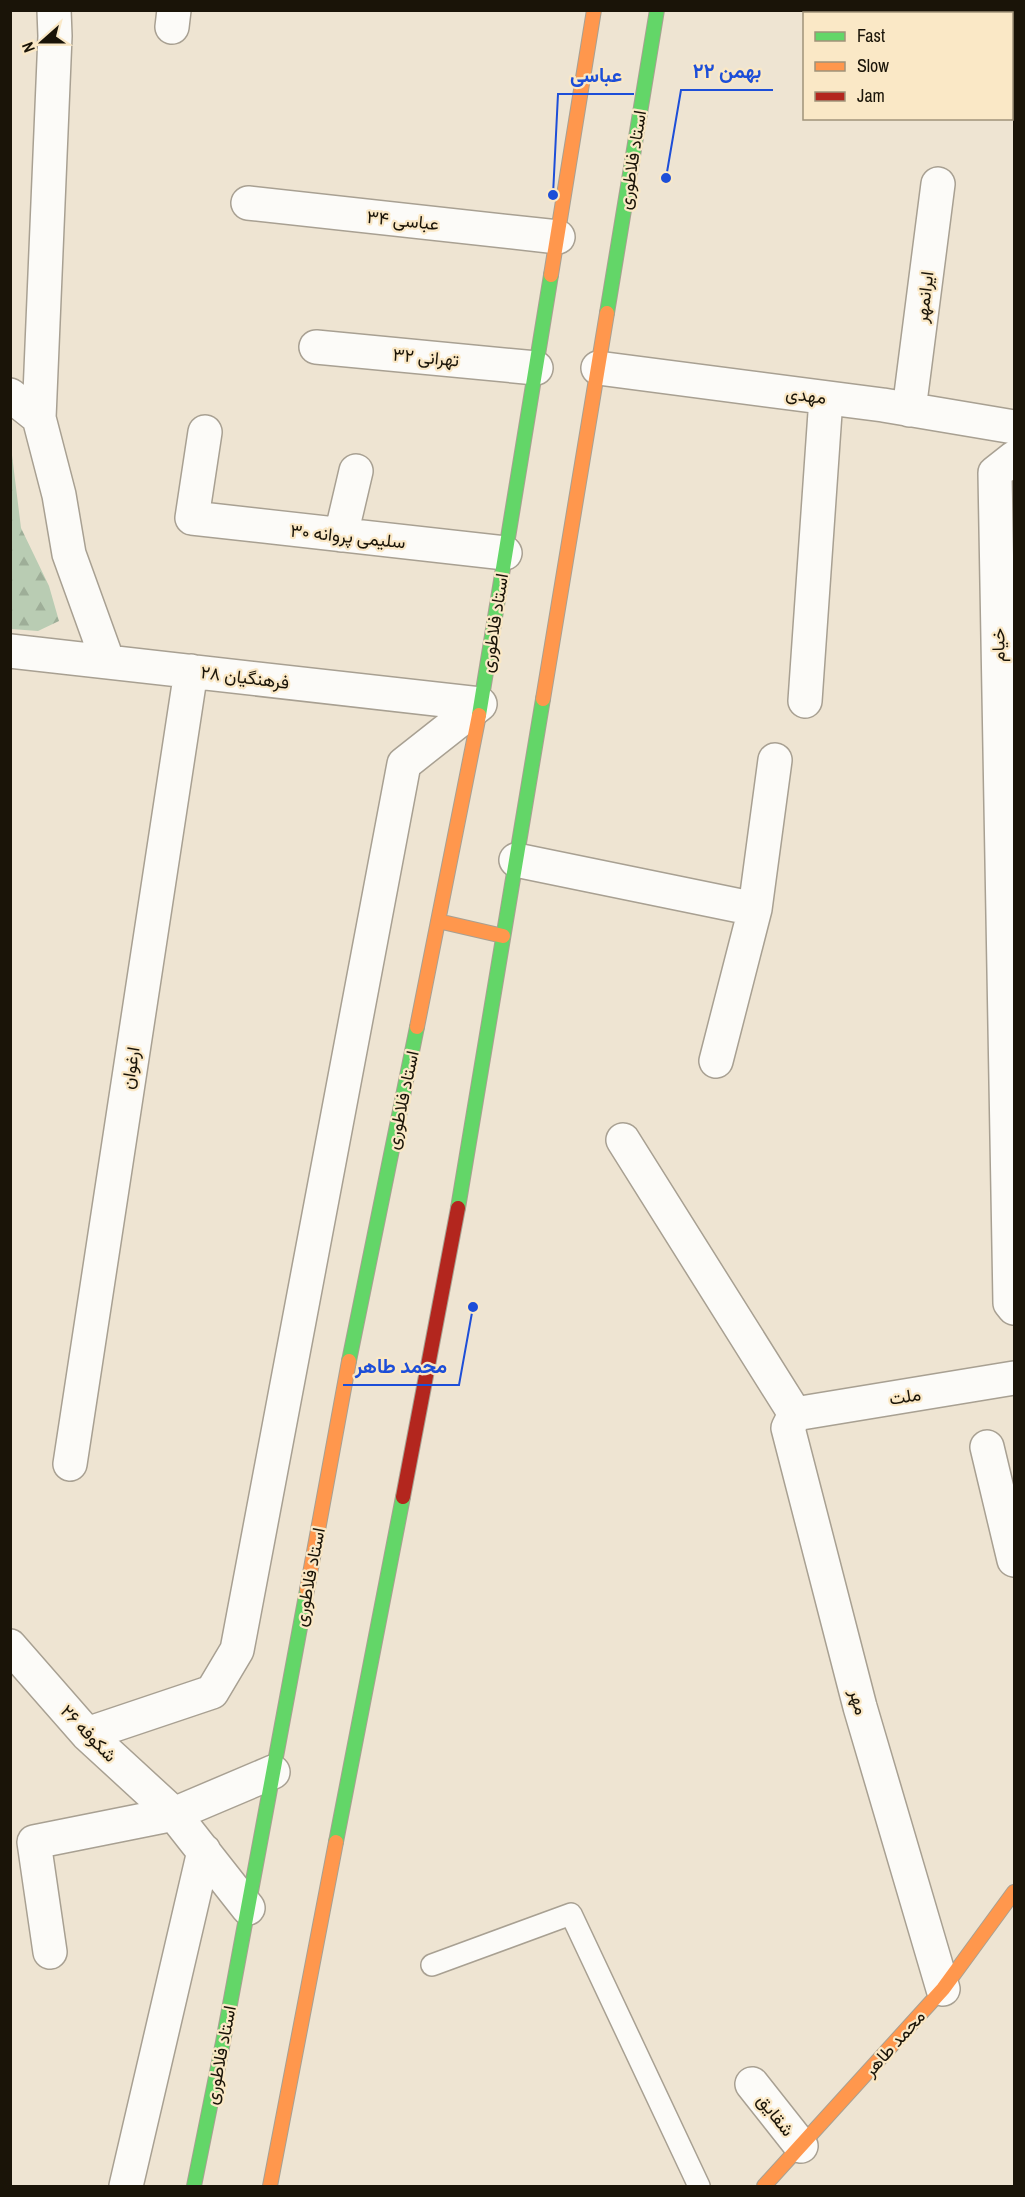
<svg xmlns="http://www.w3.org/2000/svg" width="1025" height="2197" viewBox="0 0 1025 2197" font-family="'Archivo Narrow',Vazirmatn,sans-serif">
  <defs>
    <pattern id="forest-firs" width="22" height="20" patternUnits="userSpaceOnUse" patternTransform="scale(1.5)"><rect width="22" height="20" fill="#b9ccb3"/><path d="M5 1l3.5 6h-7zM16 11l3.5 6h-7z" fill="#9eae98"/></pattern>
  </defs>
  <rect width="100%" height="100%" fill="#eee4d2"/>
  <!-- forest -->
  <path fill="url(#forest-firs)" d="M11 447 21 528 49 586 59 621 38 631 11 629Z"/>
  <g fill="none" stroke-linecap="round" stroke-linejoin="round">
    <defs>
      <path id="lane" d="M432 1965 571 1914 699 2186"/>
      <path id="street" d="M858 14V10
        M172 27 174 10
        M248 203 558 237
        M316 347 536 368
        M598 368 883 405 1014 427
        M10 395 39 418 59 495 69 554 108 662
        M909 410 938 184
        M39 418 55 36 54 10
        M205 432 192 518 505 553
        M1014 458 995 473 1010 1303 1014 1308
        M341 535 356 471
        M10 651 480 704
        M805 701 826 398
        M516 860 755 909
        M716 1061 755 909 775 760
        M623 1140 795 1414
        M795 1414 788 1428 860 1707 943 1989
        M795 1414 1014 1378
        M987 1447 1014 1560
        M70 1464 191 671
        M10 1646 87 1734 174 1814 248 1908
        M87 1734 212 1692 237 1650 404 764 480 704
        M50 1952 34 1842 174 1814 273 1772
        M752 2084 801 2146
        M126 2186 204 1851"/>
      <path id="fast" d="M607 313 657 10
        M479 715 551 275
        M458 1208 543 699
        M349 1361 417 1027
        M336 1842 403 1497
        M194 2186 223 2042 307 1590"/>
      <path id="slow" d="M551 275 594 10
        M543 699 607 313
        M438 921 503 936
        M417 1027 479 715
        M307 1590 349 1361
        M270 2186 336 1842
        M764 2186 943 1989 1014 1892"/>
      <path id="jam" d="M403 1497 458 1208"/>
    </defs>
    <!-- lane casing -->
    <use href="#lane" stroke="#a8a092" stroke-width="24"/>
    <!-- street casing -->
    <use href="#street" stroke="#a8a092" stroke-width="36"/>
    <!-- fast casing -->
    <use href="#fast" stroke="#a8a092" stroke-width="16"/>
    <!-- slow casing -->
    <use href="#slow" stroke="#a8a092" stroke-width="16"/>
    <!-- jam casing -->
    <use href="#jam" stroke="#a8a092" stroke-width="16"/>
    <!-- lane -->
    <use href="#lane" stroke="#fcfbf8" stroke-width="21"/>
    <!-- street -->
    <use href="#street" stroke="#fcfbf8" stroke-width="33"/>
    <!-- fast -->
    <use href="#fast" stroke="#63d668" stroke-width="14"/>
    <!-- slow -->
    <use href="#slow" stroke="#ff974d" stroke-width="14"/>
    <!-- jam -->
    <use href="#jam" stroke="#b3261e" stroke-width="14"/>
  </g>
  <g text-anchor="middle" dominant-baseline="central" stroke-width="4.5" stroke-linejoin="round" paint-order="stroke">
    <!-- street labels -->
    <g font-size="18" fill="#1a1408" stroke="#fae8c6">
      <text transform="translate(632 160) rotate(-81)">استاد فلاطوری</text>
      <text transform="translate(403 220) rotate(6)">عباسی ۳۴</text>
      <text transform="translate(924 297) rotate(-83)">ایرانمهر</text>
      <text transform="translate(426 357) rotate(5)">تهرانی ۳۲</text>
      <text transform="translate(806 395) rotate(7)">مهدی</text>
      <text transform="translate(348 536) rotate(6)">سلیمی پروانه ۳۰</text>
      <text transform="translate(494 623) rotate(-81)">استاد فلاطوری</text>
      <text transform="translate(998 645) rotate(-91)">خیام</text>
      <text transform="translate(245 677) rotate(7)">فرهنگیان ۲۸</text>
      <text transform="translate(130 1068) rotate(-81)">ارغوان</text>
      <text transform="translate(402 1100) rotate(-78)">استاد فلاطوری</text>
      <text transform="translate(905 1396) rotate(-9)">ملت</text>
      <text transform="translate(309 1577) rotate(-79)">استاد فلاطوری</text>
      <text transform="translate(859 1702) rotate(75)">مهر</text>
      <text transform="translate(89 1733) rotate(46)">شکوفه ۲۶</text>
      <text transform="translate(894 2043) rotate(-48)">محمد طاهر</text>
      <text transform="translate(220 2055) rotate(-79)">استاد فلاطوری</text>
      <text transform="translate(776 2115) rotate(52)">شقایق</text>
    </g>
  </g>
  <!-- callouts -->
  <path fill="none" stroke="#1d4ed8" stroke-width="2" d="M666 178L681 90H773M553 195L558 94H634M473 1307L459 1385H343"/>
  <g fill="#1d4ed8" stroke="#fae8c6" stroke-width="2">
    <circle cx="666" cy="178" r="6"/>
    <circle cx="553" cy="195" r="6"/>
    <circle cx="473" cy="1307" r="6"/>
  </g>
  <g font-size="20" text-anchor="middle" font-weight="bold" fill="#1d4ed8" stroke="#fae8c6" stroke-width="4.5" stroke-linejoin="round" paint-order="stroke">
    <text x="727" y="78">۲۲ بهمن</text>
    <text x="596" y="82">عباسی</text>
    <text x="401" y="1373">محمد طاهر</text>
  </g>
  <!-- border -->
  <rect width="1025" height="2197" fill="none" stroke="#1a1408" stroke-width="24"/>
  <!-- legend -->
  <rect x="803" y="12" width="210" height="108" fill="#fae8c6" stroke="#a0937a" stroke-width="1.5"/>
  <rect x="815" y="32" width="30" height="9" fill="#63d668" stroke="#a0937a" stroke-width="1.5"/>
  <text x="857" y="42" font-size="18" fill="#1a1408">Fast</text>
  <rect x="815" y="62" width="30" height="9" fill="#ff974d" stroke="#a0937a" stroke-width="1.5"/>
  <text x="857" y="72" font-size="18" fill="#1a1408">Slow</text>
  <rect x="815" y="92" width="30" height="9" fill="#b3261e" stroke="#a0937a" stroke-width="1.5"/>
  <text x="857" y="102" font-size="18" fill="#1a1408">Jam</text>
  <!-- north arrow -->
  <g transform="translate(42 42) rotate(249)" stroke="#fae8c6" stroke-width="4.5" paint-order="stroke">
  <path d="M0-4.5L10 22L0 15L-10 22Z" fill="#1a1408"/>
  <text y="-9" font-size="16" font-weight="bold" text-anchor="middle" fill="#1a1408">N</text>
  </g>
</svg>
